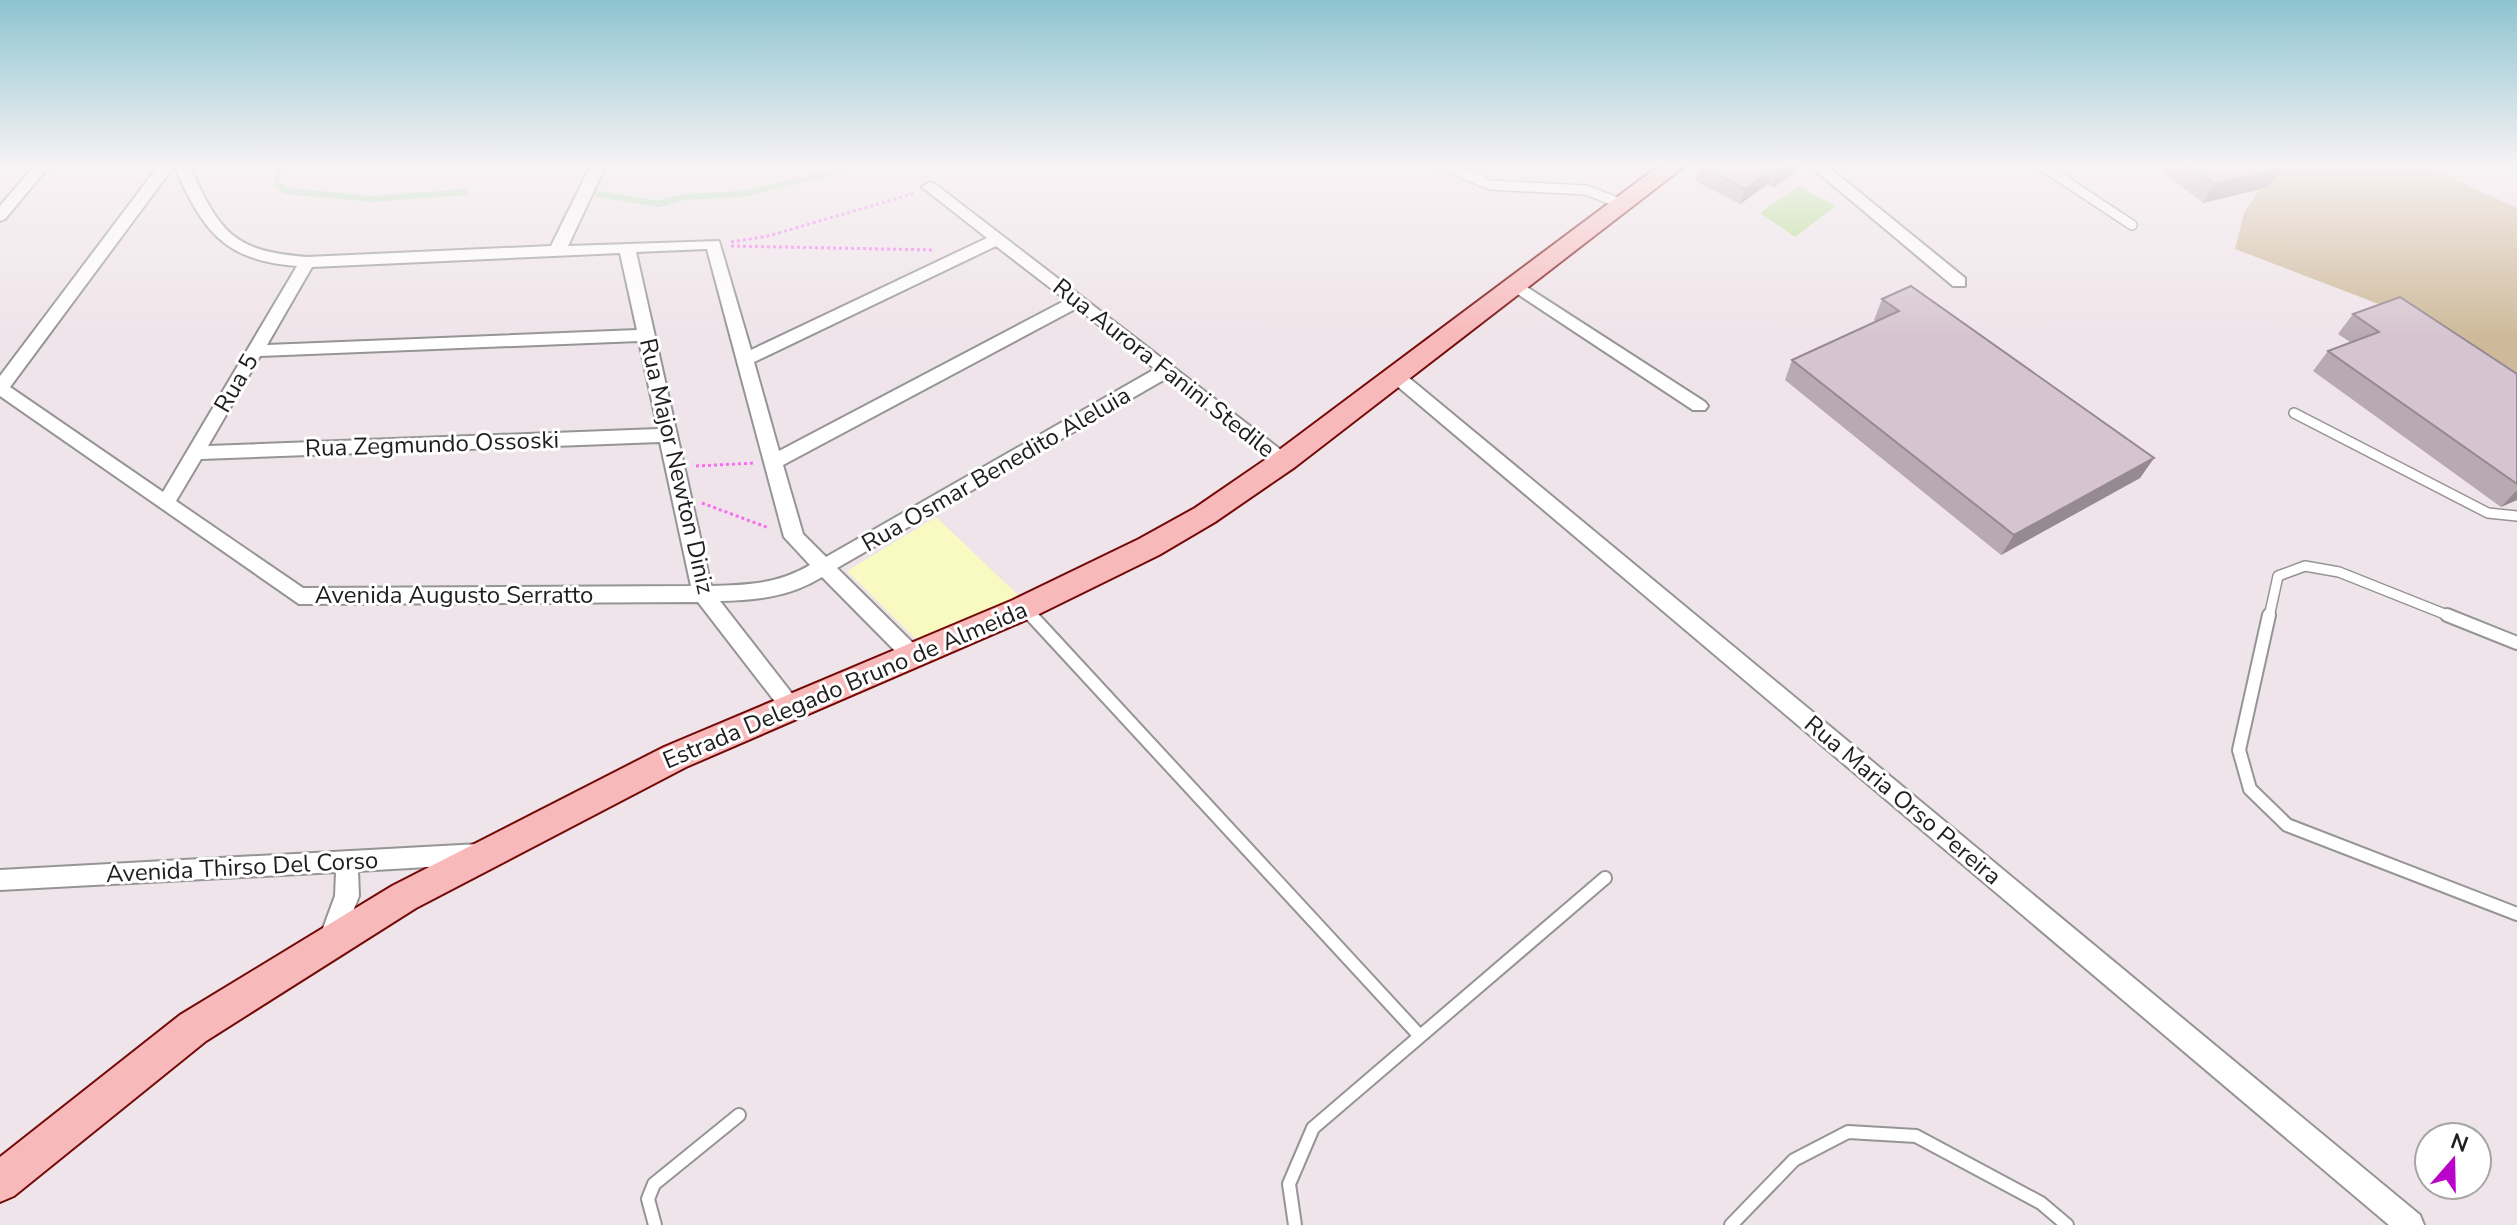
<svg xmlns="http://www.w3.org/2000/svg" width="2517" height="1225" viewBox="0 0 2517 1225" font-family="'Nunito Sans',sans-serif">
  <rect width="100%" height="100%" fill="#efe4e9"/>
  <!-- forest -->
  <path fill="#ceba9a" d="M2276 165H2424L2517 208V383L2436 326 2235 249 2244 213Z"/>
  <!-- park -->
  <path fill="#f9f9c2" d="M936 517 1019 596 917 640 847 571Z"/>
  <!-- pitch -->
  <path fill="#addd83" d="M1798 186 1836 206 1795 237 1760 213Z"/>
  <g fill="none" stroke-linecap="round" stroke-linejoin="round">
    <!-- stream -->
    <path stroke="#a5dcad" stroke-width="6" d="M277 165 278 185 285 191 372 199 466 192
      M598 194 659 204 684 197 742 194 827 174 848 165"/>
    <defs>
      <path id="lane-far1" d="M1443 165 1490 185 1586 190 1622 204
        M2041 165 2132 225
        M2294 413 2488 513 2517 516
        M1024 608 1033 617
        M2269 617 2278 576 2305 566 2339 572 2452 617"/>
      <path id="lane" d="M1031 615 1419 1035
        M2269 615 2239 750 2250 789 2287 825 2517 914
        M2447 615 2517 643
        M655 1225 648 1199 654 1184 739 1115
        M1295 1225 1289 1184 1313 1128 1605 878
        M1731 1225 1794 1160 1848 1132 1916 1136 2041 1203 2067 1225"/>
      <path id="street" d="M35 165H50L5 219 0 221V206Z
        M159 165H189C220 232 231 251 307 257L551 246 591 165H606L568 246 719 241 751 350 987 238 922 187 930 182 935 184 1294 460 1291 465H1279L1167 378 837 568 920 650 923 656 920 662H906L822 577C789 597 758 600 720 601L797 700 801 706 797 712 790 715 783 712 698 602 299 604 0 396V376ZM174 166C203 230 222 260 297 266L163 492 10 387ZM996 246 1066 300 779 451 754 362ZM707 249 784 537 810 565C778 584 748 585 711 586L636 252ZM620 253 637 330 267 345 312 267ZM1077 308 1155 369 826 557 803 534 783 465ZM639 341 658 429 208 446 260 356ZM660 442 691 586 303 588 176 501 201 459Z
        M1809 165H1826L1965 278V286H1953Z
        M1516 280 1705 402 1708 406 1705 410H1693L1510 289 1508 285Z
        M1396 370 1402 372 2420 1215 2424 1225H2389L1390 380 1387 376 1390 372Z
        M479 844 487 847 490 854 487 861 479 864 358 871 359 896 339 947 331 950 323 947 319 939 335 896 336 872 0 890V870Z"/>
      <path id="secondary" d="M1660 165H1686L1295 467 1215 522 1159 555 1035 616 686 767 416 908 206 1041 14 1196 0 1202V1157L180 1015 392 886 664 747 1013 600 1139 539 1195 508 1275 453Z"/>
    </defs>
    <!-- lane-far1 casing -->
    <use href="#lane-far1" stroke="#959595" stroke-width="12"/>
    <!-- lane casing -->
    <use href="#lane" stroke="#959595" stroke-width="16"/>
    <!-- street casing -->
    <use href="#street" stroke="#959595" stroke-width="4"/>
    <!-- secondary casing -->
    <use href="#secondary" stroke="#740906" stroke-width="4"/>
    <!-- path -->
    <path stroke="#f86df4" stroke-width="3" stroke-dasharray="3 3" stroke-linecap="butt" d="M731 242 768 236 916 193
      M731 246 934 250
      M696 466 755 463
      M702 503 769 528"/>
    <!-- lane-far1 -->
    <use href="#lane-far1" stroke="#fff" stroke-width="9"/>
    <!-- lane -->
    <use href="#lane" stroke="#fff" stroke-width="12"/>
    <!-- street -->
    <use href="#street" fill="#fff" fill-rule="evenodd"/>
    <!-- secondary -->
    <use href="#secondary" fill="#f8b9bb" fill-rule="evenodd"/>
  </g>
  <!-- wall -->
  <path fill="#b8a9b3" d="M1701 165H1804L1773 188 1767 185 1740 204 1695 181Z
    M2154 165H2277L2269 187 2203 203Z
    M1882 299 2154 458 2140 478 2001 555 1785 380 1792 360 1876 322 1874 320Z
    M2353 314 2517 374V500L2501 507 2313 371 2328 351 2350 342 2338 334Z"/>
  <!-- shaded-wall -->
  <path fill="#968a92" d="M1788 165H1804L1773 188 1778 173Z
    M2281 168 2269 187 2203 203 2214 184Z
    M1772 170 1767 185 1740 204 1745 189Z
    M2154 458 2140 478 2001 555 2014 535Z
    M2517 490V500L2501 507Z"/>
  <!-- building -->
  <path fill="#d6c5d0" stroke="#968a92" stroke-width="2" d="M1701 165H1788L1778 173 1772 170 1745 189 1700 166Z
    M2189 165H2277L2281 168 2214 184Z
    M1911 286 2154 458 2014 535 1792 360 1899 311 1882 299Z
    M2400 297 2517 374V484L2328 351 2379 332 2353 314Z"/>
  <!-- sky -->
  <linearGradient id="sky" x2="0" y2="1"><stop stop-color="#8dc4d0"/><stop offset="0.49" stop-color="#f8f3f5"/><stop offset="1" stop-color="#f8f3f5" stop-opacity="0"/></linearGradient>
  <rect width="2517" height="337" fill="url(#sky)"/>
  <g text-anchor="middle" dominant-baseline="central" stroke-width="6" stroke-linejoin="round" paint-order="stroke">
    <!-- street labels -->
    <g font-size="24" fill="#1e1e1e" stroke="#fff">
      <text transform="translate(1164 368) rotate(38)">Rua Aurora Fanini Stedile</text>
      <text transform="translate(236 383) rotate(-60)">Rua 5</text>
      <text transform="translate(432 444) rotate(-2)">Rua Zegmundo Ossoski</text>
      <text transform="translate(677 466) rotate(77)">Rua Major Newton Diniz</text>
      <text transform="translate(996 469) rotate(-30)">Rua Osmar Benedito Aleluia</text>
      <text x="454" y="595">Avenida Augusto Serratto</text>
      <text transform="translate(845 685) rotate(-23)">Estrada Delegado Bruno de Almeida</text>
      <text transform="translate(1903 800) rotate(40)">Rua Maria Orso Pereira</text>
      <text transform="translate(242 867) rotate(-3)">Avenida Thirso Del Corso</text>
    </g>
  </g>
  <!-- north arrow -->
  <g transform="translate(2453 1161) rotate(20)"><circle r="38" fill="#ffffff" stroke="#a5a5a5" stroke-width="2"/>
  <path d="M0-6L14 30L0 20L-14 30Z" fill="#ba03ca"/>
  <text y="-12" font-size="22" font-weight="bold" text-anchor="middle" fill="#1e1e1e">N</text>
  </g>
</svg>
